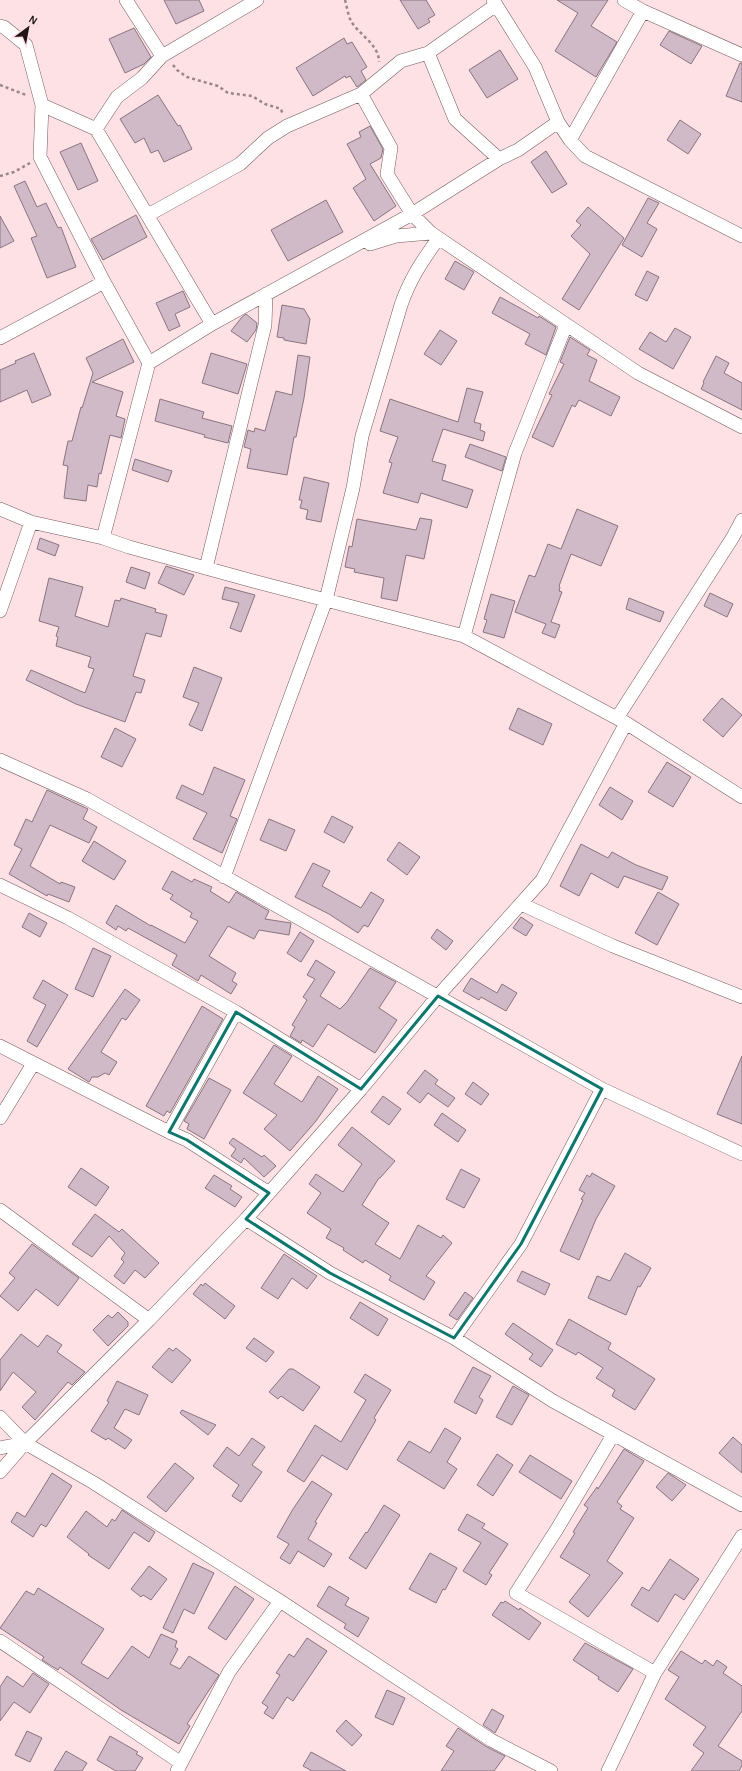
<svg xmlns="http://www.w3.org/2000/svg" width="742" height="1771" viewBox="0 0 742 1771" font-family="'Alegreya Sans',sans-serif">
  <rect width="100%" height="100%" fill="#fee1e4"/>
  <!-- building -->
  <path fill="#d1bac7" stroke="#897480" d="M164 0H199L204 11 176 24Z
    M400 0H426L435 15 428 19 430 22 418 29Z
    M557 0H608L591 26 617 42 596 77 555 51 578 13Z
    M134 28 151 57 144 64 125 73 109 39Z
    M669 31 702 46 691 64 660 45Z
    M344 38 347 44 352 42 367 67 361 71 366 80 357 87 350 76 346 78 345 76 313 96 296 68Z
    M500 50 518 79 487 98 469 70Z
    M740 63H742V102L726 96Z
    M158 95 178 126 180 125 192 149 164 162 158 150 151 153 144 138 135 143 120 119Z
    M680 120 701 134 688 154 667 140Z
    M370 126 383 149 381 158 370 164 396 206 374 221 353 188 366 179 347 144 361 137 359 132Z
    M81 143 98 181 78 190 60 152Z
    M546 151 567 184 552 193 531 162Z
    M25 181 37 207 46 203 58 228 61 227 76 267 47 278 31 238 37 236 14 186Z
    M648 198 659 203 647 223 657 229 642 257 622 245Z
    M326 200 343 232 288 261 271 230Z
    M588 207 624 238 579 310 562 299 590 254 571 236 581 225 576 221Z
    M136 215 147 237 103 260 91 239Z
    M0 216 14 241 0 248Z
    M455 261 474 272 464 290 445 279Z
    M647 271 659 277 647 301 635 295Z
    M183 291 190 307 175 314 180 326 169 331 156 303Z
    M500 297 538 318 539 316 556 327 546 355 525 344 530 334 492 313Z
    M282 305 304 309 310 319 306 344 284 340V338L277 337Z
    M246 314 257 323 256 330 247 342 231 331 242 317Z
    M675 328 691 337 673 369 639 349 650 332 666 342Z
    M440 330 457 341 441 365 424 354Z
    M570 337 590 350 587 355 597 360 589 381 620 397 611 416 579 400 575 407 572 405 553 447 532 437 552 395 549 394 564 364 560 362Z
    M123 339 134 362 92 382 123 392 116 416 125 419 121 438 110 435 101 474 99 473 97 487 88 485 86 501 64 498 68 466 63 465 68 441H72L81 407 82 408 93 373 86 358Z
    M34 353 51 395 32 403 27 390 0 402V370L16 363 15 361Z
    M211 353 247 364 238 394 202 383Z
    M298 355 310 357 304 398 296 437H294L287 475 247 468 251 449 244 447 248 430 254 432 255 428 265 431 276 391 292 395Z
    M716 356 729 363 724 373 742 383V410L701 389 704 383 703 382Z
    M467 388 483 392 474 422 481 424 480 430 485 432 483 441 443 429 432 461 446 465 442 480 473 490 467 508 421 493 418 503 383 493 392 463 389 462 398 437 380 431 390 399 458 422Z
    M160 399 204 412 202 418 232 426 228 443 204 437 205 435 155 421Z
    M470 444 506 457 502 471 465 457Z
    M135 459 172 471 168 482 132 470Z
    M304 477 329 483 321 522 306 519 308 510 300 508 302 500H299Z
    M577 509 618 526 601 566 571 554 559 586 560 587 559 591 562 592 551 622 560 625 555 638 542 633 546 624 515 612 529 575 535 577 548 544 561 549Z
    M420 518 432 520 424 559 406 555 397 601 381 598 384 578 354 572 355 569 345 567 349 546 352 547 357 519 416 530Z
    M40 538 59 545 55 556 37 549Z
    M166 566 194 575 184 595 158 583Z
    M131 567 150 573 145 589 126 582Z
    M49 578 83 587 75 616 108 627 115 600 120 601 121 598 156 609 155 612 167 615 161 637 146 633 133 676 145 680 141 693 136 692 125 722 76 704 26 680 31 670 85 693 94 669 88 667 91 657 56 646 58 637 56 636 59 627 39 621Z
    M225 587 255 595 241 632 230 628 239 603 222 599Z
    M710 593 733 604 727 617 704 606Z
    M491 594 515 601 504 638 483 632 487 620 484 619Z
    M629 598 664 612 660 622 626 609Z
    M194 667 222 678 202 731 189 725 199 703 183 697Z
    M722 698 742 715 723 737 703 720Z
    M518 708 552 724 543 745 509 729Z
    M115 728 136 739 122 767 101 757Z
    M667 762 691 777 673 807 648 792Z
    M214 767 245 780 230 816 237 819 222 853 193 839 207 813 176 798 182 785 203 795Z
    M610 787 633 801 622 820 599 805Z
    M47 790 88 809 83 819 97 827 89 843 50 825 30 866 60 884 61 882 75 887 69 902 48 894 47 896 9 874 22 849 14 845 26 819 32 822Z
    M332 816 353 827 344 843 324 832Z
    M269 819 295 830 286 851 260 840Z
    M94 841 126 861 114 880 82 861Z
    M399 842 420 857 407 875 387 860Z
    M581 844 608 858 612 852 636 865 668 877 662 890 624 876 618 888 591 873 579 896 560 886Z
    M313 863 330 871 322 886 361 908 371 892 384 900 368 927 364 925 358 933 329 914 295 897Z
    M172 871 192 882 194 879 212 887 210 891 229 903 236 892 269 911 265 919 291 923 289 935 259 930 254 939 228 926 209 956 236 973 232 981 237 984 231 994 201 975 198 981 172 965 177 955 128 928 126 931 118 926 116 930 106 923 116 905 151 926V925L185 943 198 921 190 917 192 913 170 899 173 895 162 889Z
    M658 892 679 904 657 945 635 933Z
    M29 913 47 923 40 937 22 927Z
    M521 917 533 925 526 936 513 928Z
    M437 929 453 941 446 950 431 938Z
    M300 932 314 941 301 962 287 953Z
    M93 948 111 956 93 997 75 989Z
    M316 960 335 972 320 996 340 1009 347 1002 370 968 396 982 379 1008 397 1020 375 1053 328 1024 313 1047 302 1040 301 1043 290 1036 295 1027 292 1025 307 1000 303 997 315 979 307 975Z
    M471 978 497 993 502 984 517 993 506 1011 481 997 479 1000 463 991Z
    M43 980 68 995 37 1047 27 1041 46 1005 33 998Z
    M125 989 140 1000 126 1020 122 1018 101 1052 117 1062 109 1075 105 1073 98 1077H92L89 1082 68 1069Z
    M202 1006 223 1019 170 1113 167 1111 164 1116 146 1106Z
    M274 1045 292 1056 274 1084 302 1102 318 1076 338 1089 316 1121 290 1151 264 1129 277 1115 243 1093Z
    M742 1056V1124L717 1114Z
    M425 1070 438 1080 435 1084 455 1098 448 1107 428 1093 420 1103 407 1093Z
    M209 1078 231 1090 204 1139 187 1129 189 1124 184 1121Z
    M473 1082 489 1094 481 1105 465 1094Z
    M383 1096 401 1109 389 1125 371 1112Z
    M442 1113 466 1130 458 1142 434 1125Z
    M352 1127 395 1161 380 1178H379L362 1205 389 1223 375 1244 400 1259 418 1225 441 1238 443 1235 452 1243 426 1276 435 1282 424 1300 389 1280 391 1276 365 1260 363 1263 343 1250 344 1248 326 1238 331 1229 307 1213 321 1193 309 1184 316 1174 343 1192 362 1164 338 1145Z
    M233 1138 262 1157 264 1155 276 1166 264 1177 244 1158 241 1163 231 1156 236 1149 229 1143Z
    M81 1168 109 1187 96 1206 68 1187Z
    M461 1169 480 1179 464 1208 446 1199Z
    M592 1173 615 1186 596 1219 579 1260 560 1251 583 1200 581 1199 585 1193 579 1190 587 1175 590 1177Z
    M214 1175 232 1186 230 1189 242 1197 235 1207 205 1188Z
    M95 1214 119 1232 122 1229 159 1263 145 1278 135 1270 124 1284 114 1276 124 1262 121 1259 125 1253 109 1236 92 1257 72 1244Z
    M32 1244 79 1278 58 1306 36 1289 18 1311 0 1296 15 1278 9 1273Z
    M625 1253 651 1268 640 1287 638 1286 626 1315 588 1298 597 1276 610 1281Z
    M284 1254 317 1276 307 1289 292 1278 278 1299 261 1288Z
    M522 1271 550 1284 545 1295 517 1281Z
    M205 1283 235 1306 225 1319 193 1294 201 1284 203 1286Z
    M465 1292 473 1298 457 1320 449 1315Z
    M360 1302 388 1319 378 1336 350 1318Z
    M118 1312 128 1322V1326L108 1346 93 1330 108 1315 112 1318Z
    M569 1319 611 1343 608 1349 655 1379 635 1410 612 1396 615 1390 596 1378 603 1368 578 1352 576 1355 556 1344Z
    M513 1323 553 1350 541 1367 529 1359 533 1354 505 1334Z
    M21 1334 38 1347 47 1335 62 1345 57 1352 85 1372 72 1385 68 1382 35 1420 22 1407 36 1392 13 1372 0 1391V1360Z
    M254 1338 274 1352 266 1362 246 1348Z
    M169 1348 173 1351 176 1348 191 1360 172 1383 152 1367Z
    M473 1367 491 1376 479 1397 483 1400 476 1414 454 1402Z
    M289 1369H293L320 1387 303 1411 281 1396 278 1399 269 1392Z
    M365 1374 391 1390 374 1418 376 1420 347 1470 322 1455 304 1482 287 1471 315 1425 341 1442 366 1400 354 1392Z
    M117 1381 148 1395 139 1415 125 1409 114 1428 132 1440 125 1449 108 1438 106 1440 91 1431 109 1402 107 1401Z
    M513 1386 529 1395 512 1425 496 1417Z
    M182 1410 216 1425 208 1435 180 1413Z
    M445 1428 461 1438 447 1462 457 1469 444 1489 397 1460 409 1441 430 1453Z
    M733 1437 742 1445V1473L719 1453Z
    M252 1438 265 1447 252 1465 262 1472 241 1502 232 1496 239 1485 213 1466 227 1447 239 1456Z
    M624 1449 644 1461 617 1502 622 1506 620 1509 634 1518 607 1561 623 1573 588 1617 569 1602 590 1575 560 1557 575 1533 573 1532 588 1508 584 1505 597 1487 598 1489Z
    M497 1454 513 1465 493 1496 477 1485Z
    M530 1455 572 1481 561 1499 519 1472Z
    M175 1463 194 1478 166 1512 147 1497Z
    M52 1473 72 1486 46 1527 41 1524 33 1537 11 1522 17 1512 25 1517Z
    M668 1473 686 1485 672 1501 656 1487Z
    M312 1481 332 1494 315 1522 317 1523 308 1539 332 1554 324 1567 298 1551 290 1564 280 1558 289 1544 277 1537 293 1509Z
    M384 1505 400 1515 366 1569 349 1558 366 1532 367 1533Z
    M122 1510 155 1532 149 1542 134 1532 109 1569 88 1555 89 1554 67 1537 86 1511 107 1527 112 1519 115 1521Z
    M467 1514 485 1524 482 1528 508 1544 489 1573 492 1575 486 1585 463 1571 481 1543 458 1530Z
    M430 1553 457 1568 445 1590 443 1589 436 1603 409 1589Z
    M670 1559 699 1579 684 1600 675 1594 658 1622 631 1605 642 1587 649 1591Z
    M193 1563 214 1573 194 1614 184 1609 173 1633 163 1628Z
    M149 1566 167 1579 151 1600 143 1595 141 1597 131 1589Z
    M235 1586 254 1599 226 1640 208 1628Z
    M329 1586 349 1598 345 1605 369 1618 358 1637 344 1628 346 1624 317 1606Z
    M38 1588 104 1629 81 1663 108 1679 132 1646 149 1658 161 1634 177 1641 175 1647 178 1649 170 1664 180 1669 189 1656 219 1675 187 1724 190 1726 179 1744 121 1710 60 1667 58 1670 42 1660 44 1657 0 1628 26 1591 34 1595Z
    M505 1601 519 1610 520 1608 541 1623 529 1640 492 1615 501 1602 503 1603Z
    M307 1638 327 1651 293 1701 287 1697 273 1719 264 1713 268 1707 262 1703 280 1675 276 1673 289 1654 294 1657Z
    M585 1643 633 1669 618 1692 598 1679 599 1677 573 1660Z
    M681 1651 702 1664 705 1660 713 1666 717 1660 727 1667 723 1673 742 1686V1711L718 1746 742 1761V1765L739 1771H691L704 1753 693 1745 706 1727 665 1699 679 1677 668 1670Z
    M33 1673 49 1684 30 1713 14 1702 0 1721V1687L7 1676 23 1687Z
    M387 1690 405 1698 393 1725 375 1717Z
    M492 1709 504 1716 495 1733 483 1725Z
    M346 1720 362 1735 352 1746 336 1731Z
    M458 1728 487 1747 505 1756 494 1771H441L454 1751 446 1746Z
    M27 1731 42 1738 30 1762 15 1755Z
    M110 1736 138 1752 136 1754 143 1758 135 1771H116L97 1760Z
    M66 1751 87 1763 82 1771H54Z
    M311 1752 346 1771H312L303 1766Z"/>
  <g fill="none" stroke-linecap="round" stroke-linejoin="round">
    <defs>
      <path id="street" d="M126 0 162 56
        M493 0 535 67 558 122 570 140 585 156 742 236
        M624 0 643 11 742 55
        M0 26 4 27 26 45 42 105 40 157 104 282 149 363
        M428 53 455 119 499 159 518 150 558 122
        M361 94 391 148 387 174 412 214 431 233 638 373 742 427
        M42 105 96 129
        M570 140 643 11
        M148 215 240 164 268 138 287 126 361 94 401 61 428 53 496 5
        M370 244 396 236 431 233
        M212 324 96 129 117 97 142 78 162 56 257 0
        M0 338 104 282
        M0 509 31 522 103 538 129 547 253 581 464 636 626 723 742 797
        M103 538 149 363 212 324 412 214 499 159
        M206 568 265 325 266 294
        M0 611 31 522
        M464 636 515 453 566 325
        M617 718 733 537 742 520
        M0 760 87 799 602 1089 742 1154
        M224 877 326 600 353 488 362 436 401 305C410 279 422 261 438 239
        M0 885 68 918 236 1012 361 1089
        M521 904 613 946 742 997
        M0 1046 169 1132 187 1140 269 1193
        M0 1118 33 1064
        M169 1132 236 1012
        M0 1210 149 1320
        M246 1219 330 1273 454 1338 553 1401 742 1505
        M454 1338 521 1244 602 1089
        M0 1417 25 1443 94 1483 280 1601 491 1740 551 1771
        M613 1435 557 1529 516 1593 655 1673
        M0 1448 25 1443
        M0 1472 25 1443 149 1320 246 1219 361 1089 438 996 542 880 626 723
        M0 1641 181 1763
        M177 1771 229 1672 280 1601
        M608 1771 655 1673 742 1536"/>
    </defs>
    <!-- street casing -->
    <use href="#street" stroke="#735b5d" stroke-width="14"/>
    <!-- path -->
    <path stroke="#9a8587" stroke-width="2.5" stroke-dasharray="3 3" stroke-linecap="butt" d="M345 0C347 7 348 15 351 21 358 34 379 44 379 62
      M173 65 177 70 187 77 218 86 228 93 252 96 265 104 281 109 283 115
      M0 85 26 95
      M0 176 14 172 30 163"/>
    <!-- street -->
    <use href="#street" stroke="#fff" stroke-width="13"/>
  </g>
  <!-- marked area -->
  <path fill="none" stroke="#0f766e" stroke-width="3" stroke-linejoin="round" d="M438 996 602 1089 521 1244 454 1338 330 1273 246 1219 269 1193 187 1140 169 1132 236 1012 361 1089Z"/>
  <!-- north arrow -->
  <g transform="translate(28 28) rotate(32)" stroke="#fee1e4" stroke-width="3" paint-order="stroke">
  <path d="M0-3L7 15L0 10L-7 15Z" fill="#201617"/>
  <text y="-6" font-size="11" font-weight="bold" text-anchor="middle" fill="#201617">N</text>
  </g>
</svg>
